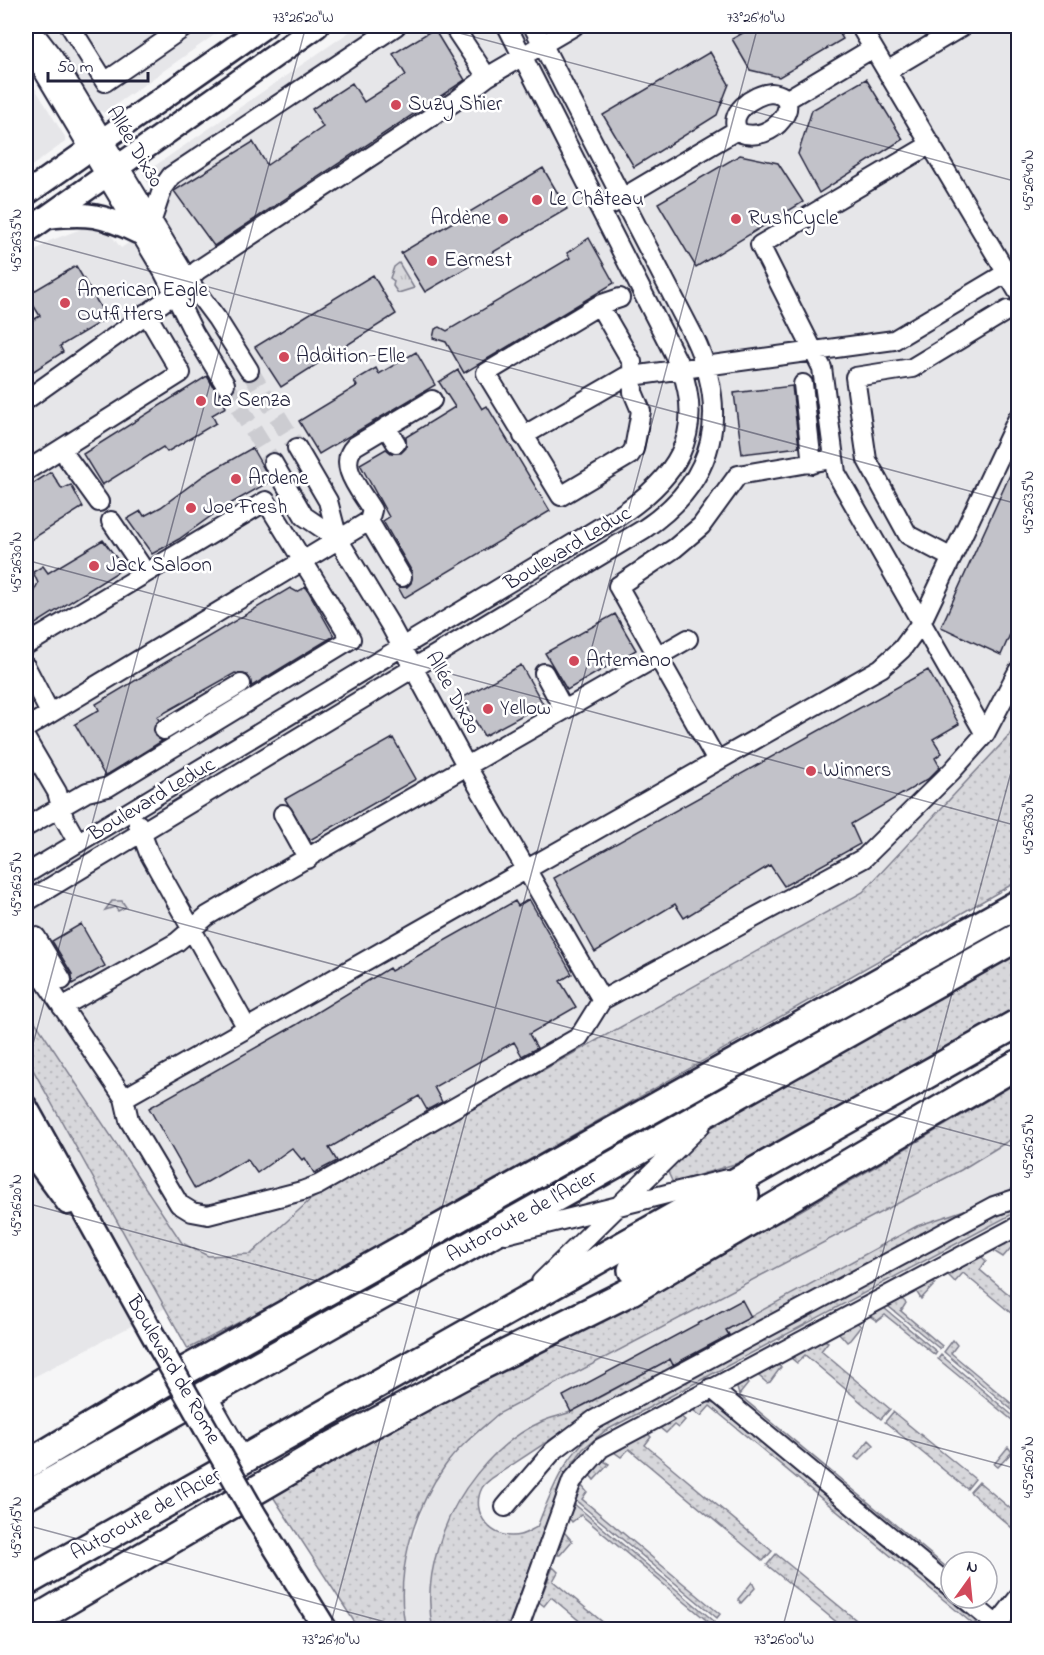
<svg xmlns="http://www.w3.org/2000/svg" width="1044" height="1655" viewBox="0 0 1044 1655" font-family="'Indie Flower',sans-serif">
  <defs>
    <pattern id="grass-dots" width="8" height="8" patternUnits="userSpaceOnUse" patternTransform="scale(1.5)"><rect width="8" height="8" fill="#d7d7db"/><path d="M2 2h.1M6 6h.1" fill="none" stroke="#b8b8bd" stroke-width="1.8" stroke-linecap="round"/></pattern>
    <pattern id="park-tufts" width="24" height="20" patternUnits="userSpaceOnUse" patternTransform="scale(1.5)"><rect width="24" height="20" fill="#d7d7db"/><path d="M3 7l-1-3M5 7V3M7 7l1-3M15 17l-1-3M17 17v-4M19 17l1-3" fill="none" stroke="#b8b8bd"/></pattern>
  </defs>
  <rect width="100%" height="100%" fill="#f6f6f7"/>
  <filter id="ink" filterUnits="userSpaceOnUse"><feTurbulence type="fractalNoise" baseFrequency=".0167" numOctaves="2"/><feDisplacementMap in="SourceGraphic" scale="12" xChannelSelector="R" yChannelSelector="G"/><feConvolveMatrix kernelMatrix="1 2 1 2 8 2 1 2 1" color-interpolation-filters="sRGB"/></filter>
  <g filter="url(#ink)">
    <!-- built -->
    <path fill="#e6e6e9" d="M39 26H227L104 113 93 107 56 48V42Z
      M358 26H1018V863L26 1381V258L49 241 84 228 108 231 121 248 166 218 143 174Z
      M26 67 27 75 65 137V142L26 170Z
      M1018 1135V1192L917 1226 726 1329 731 1338 675 1368 670 1359 571 1412 542 1422 506 1446 469 1483 455 1504 431 1580 433 1629 406 1630 402 1591 407 1555 426 1498 445 1466 470 1438 498 1414 961 1170Z"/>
    <!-- grass -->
    <path fill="url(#grass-dots)" stroke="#7c7c8b" stroke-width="1.5" d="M1018 717V881L319 1280 188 1349 26 1057V1008L182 1243 208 1256 251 1254 310 1200 863 892 1009 736Z
      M112 901H122L126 907 118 911 115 907 105 910Z
      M1018 950V1007L754 1158 673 1183 665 1166 697 1135 737 1105Z
      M1018 1082V1135L961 1170 498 1414C480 1430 459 1446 445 1466 413 1510 394 1576 406 1629H359L270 1492 800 1211Z
      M1018 1192 577 1422 492 1478C489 1481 484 1484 482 1488 469 1513 493 1542 520 1535 525 1534 531 1530 537 1527 555 1482 564 1457 602 1424L987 1221 1014 1209 1018 1211 605 1431 583 1449 564 1476 507 1629 433 1630C427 1603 430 1574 438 1548 452 1497 493 1443 543 1421 553 1417 564 1415 573 1411 606 1395 638 1376 670 1359L675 1368 731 1338 726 1330 917 1226Z
      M1013 1239 1016 1242 1003 1257 995 1252 994 1249Z
      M981 1256 986 1261 980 1270 1018 1302V1319L963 1273 955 1282 948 1275Z
      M932 1282 935 1284 921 1299 916 1291Z
      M901 1298 906 1303 901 1311 942 1346 940 1349 888 1306Z
      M884 1308 937 1352 935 1355 885 1315 877 1321 871 1317 872 1313Z
      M856 1322 861 1326 850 1340 847 1342 838 1332Z
      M823 1339 828 1342 821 1351 890 1409 881 1419 805 1355 797 1363 791 1358Z
      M953 1340 957 1345 951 1353 1018 1409V1415L944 1352Z
      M941 1355 1018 1420V1425L938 1359Z
      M776 1364 781 1367 770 1382 767 1383 759 1376Z
      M746 1381 748 1384 739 1395 951 1571V1576L741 1402 737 1388Z
      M705 1402 715 1404 976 1622 974 1625 710 1406 701 1416 693 1410V1408Z
      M893 1412 975 1479 967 1489 885 1422Z
      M680 1416 685 1420 678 1428 674 1425 666 1433 660 1428Z
      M647 1433 651 1437 645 1445 772 1551 763 1561 629 1449 621 1457 614 1452Z
      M869 1440 874 1445 859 1460 855 1457Z
      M1008 1447 1012 1452 998 1467 994 1464Z
      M602 1460 609 1464 594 1480 589 1474Z
      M979 1482 1018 1515V1533L970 1492Z
      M582 1486 587 1492 582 1499 720 1614 717 1618 574 1499Z
      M573 1503 714 1621 711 1624 581 1515 572 1522 568 1517Z
      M565 1533 572 1541 560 1555H558L562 1534Z
      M776 1554 867 1629H845L767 1565Z
      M553 1567 558 1572 553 1581 611 1629H589L551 1597 544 1606 539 1602Z
      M752 1582 755 1588 741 1603 738 1599Z"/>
    <!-- park -->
    <path fill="url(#park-tufts)" stroke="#7c7c8b" stroke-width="1.5" d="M399 263 414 288 398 293 393 286 394 281 390 278 394 267Z"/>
    <!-- building -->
    <path fill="#c2c2c9" stroke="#22223b" stroke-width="1.5" d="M755 26H835L843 39 779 77 750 70 732 39Z
      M434 29 465 80 214 246 174 191 253 142 267 165 323 127 312 109 352 83 364 102 406 75 393 54Z
      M710 52 729 84 717 115 634 167 603 115Z
      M866 79 903 139 819 193 798 154 812 110Z
      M740 155 778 163 803 202 696 267 658 203Z
      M543 168 567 209 425 292 401 253Z
      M589 238 614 283 464 373 446 342 433 338 435 329 440 327 447 331 570 258 567 253Z
      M76 266 107 318 60 346 63 352 26 376V324L40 316 27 295Z
      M373 275 396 314 281 387 255 347Z
      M416 352 435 385 319 454 299 421 357 386 354 381 376 368 379 374Z
      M458 370 482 409 487 406 550 511 404 598 398 587H407L411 583 412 572 383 521 389 517 360 464 386 449 391 453H401L406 448V437L455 407 439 382Z
      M207 376 226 407 212 415 216 423 167 452 163 447 102 485 83 454Z
      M792 386 799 447 742 454 734 393Z
      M252 448 271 481 221 509 179 539 152 554 127 519 141 511 144 516 161 507 203 476Z
      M1018 457V616L1001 655 941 627Z
      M51 472 62 489 71 485 83 507 26 543V488Z
      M103 540 124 568 26 630V606L38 583 33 572 43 566 48 573Z
      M306 587 334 636 252 686 247 675 235 673 157 717 159 720 153 731 155 736 162 741 105 776 75 724 99 710 96 704 290 588 297 592Z
      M615 614 636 650 567 690 545 653Z
      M521 665 543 704 484 736 462 698Z
      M928 670 959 724 933 739 942 753 935 758 940 767 928 779 851 824 860 844 784 886 770 865 684 918 675 904 595 952 554 878Z
      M393 738 416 779 310 840 285 799Z
      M529 899 572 974 560 981 576 1007 529 1034 537 1048 522 1056 514 1042 434 1087 442 1102 427 1110 419 1096 329 1148 337 1161 314 1173 305 1158 302 1160 292 1148 257 1173 247 1159 195 1189 149 1108 296 1025 389 968 391 971 515 901 518 906Z
      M81 924 105 966 72 984V974L52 941Z
      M742 1300 751 1317 726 1330 729 1335 673 1365 670 1359 571 1412 563 1396Z"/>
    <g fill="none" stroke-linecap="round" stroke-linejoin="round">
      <!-- minor-tunnel -->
      <path stroke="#ccccd1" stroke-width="18" stroke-dasharray="18 9" stroke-linecap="butt" d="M249 370 297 448
        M225 384 273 463"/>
      <defs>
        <path id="minor" d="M70 26 105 82 186 26
          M453 26 487 77
          M860 26 1018 292
          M26 30 39 39 53 57 188 280 217 319 249 370
          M26 32 30 49 164 273 194 333 225 384
          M887 71 963 26
          M771 93C809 96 773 147 739 132 725 114 754 94 771 93Z
          M786 100 873 48
          M931 144 760 245 822 368 836 473 985 734
          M612 204 737 130
          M152 220 163 187 171 176 396 26
          M599 305 632 362 633 392 641 411 634 449 630 455 561 496 486 373Z
          M599 305 620 298
          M803 384 812 464
          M26 400 166 300 198 270 457 100 487 77 574 26
          M386 427 396 443
          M523 436 625 377 894 340 1008 272
          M297 448 328 501 338 539 389 623 467 767 602 1000
          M68 459 99 502
          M273 463 304 516 338 539
          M26 471 181 373 146 313
          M111 521 140 564
          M369 521 402 577
          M952 558 908 535 867 460 855 377 912 368 1008 310
          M26 645 266 501 351 639 108 787 87 792 26 827
          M26 667 50 713
          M544 673 564 710
          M26 728 369 521 372 510C361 491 336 465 355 446L432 400
          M164 730 241 684
          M26 739 57 792 64 818 78 843
          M717 761 618 586 675 548 701 526 738 475 832 459
          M283 814 308 859
          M138 824 149 853 247 1028
          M26 874 619 516C674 479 706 437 681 368L507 26
          M26 902 644 529C717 480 730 411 693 335L533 26
          M36 937 62 980
          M26 953 124 1098 129 1120 179 1204 192 1212 208 1215 302 1191 318 1185 579 1037 602 1000 864 858 952 771 985 734 1018 671
          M62 1007 177 942 207 916 251 890 688 639
          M124 1098 881 668 902 649 921 623 1018 418
          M506 1234 727 1179
          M541 1282 701 1125
          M711 1388 951 1587
          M207 1395 244 1460
          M505 1507 553 1451 594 1420 994 1206 1018 1198
          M964 1598 1003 1630
          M518 1630 572 1481 601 1448 1018 1226
          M993 1630 1018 1598"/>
        <path id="major" d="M26 194 265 26
          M48 217C87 212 103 215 138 232
          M26 232 317 26
          M26 1107 158 1344
          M26 1146 68 1203
          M253 1512 326 1630"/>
        <path id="highway" d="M632 1270 687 1237 745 1195
          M26 1465 163 1383 1018 904
          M26 1496 1018 937
          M26 1582 1018 1023
          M26 1625 328 1448 471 1371 631 1291 1018 1064"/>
      </defs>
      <!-- minor casing -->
      <use href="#minor" stroke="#22223b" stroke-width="22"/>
      <!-- major casing -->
      <use href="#major" stroke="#22223b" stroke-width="27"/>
      <!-- highway casing -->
      <use href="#highway" stroke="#22223b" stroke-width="32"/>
      <!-- minor -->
      <use href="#minor" stroke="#fff" stroke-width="18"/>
      <!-- major -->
      <use href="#major" stroke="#fff" stroke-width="22"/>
      <!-- highway -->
      <use href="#highway" stroke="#fff" stroke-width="27"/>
      <defs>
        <path id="major-bridge" d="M158 1344 253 1512"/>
      </defs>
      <!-- major-bridge casing -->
      <use href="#major-bridge" stroke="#22223b" stroke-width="27" stroke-linecap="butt"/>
      <!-- major-bridge -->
      <use href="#major-bridge" stroke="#fff" stroke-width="22"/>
    </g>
  </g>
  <!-- ticks -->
  <path fill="none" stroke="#22223b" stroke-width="1.5" stroke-opacity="0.45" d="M433 26 1018 182M26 238 1018 504M26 560 1018 826M26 882 1018 1148M26 1070 306 26M26 1203 1018 1469M26 1525 415 1630M329 1630 758 26M782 1630 1018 746"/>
  <!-- markers -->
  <g fill="#d1495b" stroke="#fff" stroke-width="2">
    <circle cx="396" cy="105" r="6"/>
    <circle cx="537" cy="200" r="6"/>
    <circle cx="503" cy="219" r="6"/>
    <circle cx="736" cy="219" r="6"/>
    <circle cx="432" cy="261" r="6"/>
    <circle cx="65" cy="303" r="6"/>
    <circle cx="284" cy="357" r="6"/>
    <circle cx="201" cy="401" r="6"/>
    <circle cx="236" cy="479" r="6"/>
    <circle cx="191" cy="508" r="6"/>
    <circle cx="94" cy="566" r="6"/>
    <circle cx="574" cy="661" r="6"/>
    <circle cx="488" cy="709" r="6"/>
    <circle cx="811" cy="771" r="6"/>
  </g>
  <g text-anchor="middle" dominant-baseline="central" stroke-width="5" stroke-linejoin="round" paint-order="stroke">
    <!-- poi labels -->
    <g font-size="21" fill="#22223b" stroke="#fff" text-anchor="start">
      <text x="408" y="105">Suzy Shier</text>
      <text x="549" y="200">Le Château</text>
      <text x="491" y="219" text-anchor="end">Ardène</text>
      <text x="748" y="219">RushCycle</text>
      <text x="444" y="261">Earnest</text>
      <text x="77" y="291">American Eagle<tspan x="77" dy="24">Outfitters</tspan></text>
      <text x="296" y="357">Addition-Elle</text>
      <text x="213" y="401">La Senza</text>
      <text x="248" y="479">Ardene</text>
      <text x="203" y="508">Joe Fresh</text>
      <text x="106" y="566">Jack Saloon</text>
      <text x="586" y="661">Artemano</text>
      <text x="500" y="709">Yellow</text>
      <text x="823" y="771">Winners</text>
    </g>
    <!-- street labels -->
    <g font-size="21" fill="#22223b" stroke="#fff">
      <text transform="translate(134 147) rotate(59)">Allée Dix30</text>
      <text transform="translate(568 549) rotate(-31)">Boulevard Leduc</text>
      <text transform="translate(452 693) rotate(61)">Allée Dix30</text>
      <text transform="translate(152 800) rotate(-31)">Boulevard Leduc</text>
      <text transform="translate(522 1217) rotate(-29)">Autoroute de l'Acier</text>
      <text transform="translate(173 1370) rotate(60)">Boulevard de Rome</text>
      <text transform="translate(146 1515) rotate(-29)">Autoroute de l'Acier</text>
    </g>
  </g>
  <!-- margin -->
  <rect width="1044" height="1655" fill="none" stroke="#fff" stroke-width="66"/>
  <!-- north arrow -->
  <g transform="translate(969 1580) rotate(15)"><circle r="28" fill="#ffffff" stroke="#a7a7b1" stroke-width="1.5"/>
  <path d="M0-4.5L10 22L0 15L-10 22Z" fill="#d1495b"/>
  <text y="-9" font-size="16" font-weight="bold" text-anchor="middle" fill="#22223b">N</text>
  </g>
  <!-- scale -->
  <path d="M48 72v9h100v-9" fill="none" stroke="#22223b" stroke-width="3"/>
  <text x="57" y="72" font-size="18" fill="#22223b" stroke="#ffffff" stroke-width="4.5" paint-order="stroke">50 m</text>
  <rect x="33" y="33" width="978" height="1589" fill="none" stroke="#22223b" stroke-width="2"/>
  <g font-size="15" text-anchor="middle" fill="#22223b">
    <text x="303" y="22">73°26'20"W</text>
    <text x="756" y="22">73°26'10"W</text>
    <text transform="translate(1028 180) rotate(-90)" y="5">45°26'40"N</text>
    <text transform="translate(16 240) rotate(-90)" y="5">45°26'35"N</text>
    <text transform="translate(1028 502) rotate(-90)" y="5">45°26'35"N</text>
    <text transform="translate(16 562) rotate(-90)" y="5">45°26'30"N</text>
    <text transform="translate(1028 824) rotate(-90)" y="5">45°26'30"N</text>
    <text transform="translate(16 884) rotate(-90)" y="5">45°26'25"N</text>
    <text transform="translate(1028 1146) rotate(-90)" y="5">45°26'25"N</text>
    <text transform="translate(16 1205) rotate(-90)" y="5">45°26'20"N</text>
    <text transform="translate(1028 1467) rotate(-90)" y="5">45°26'20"N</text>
    <text transform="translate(16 1527) rotate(-90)" y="5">45°26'15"N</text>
    <text x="331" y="1644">73°26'10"W</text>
    <text x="784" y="1644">73°26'00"W</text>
  </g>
</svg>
